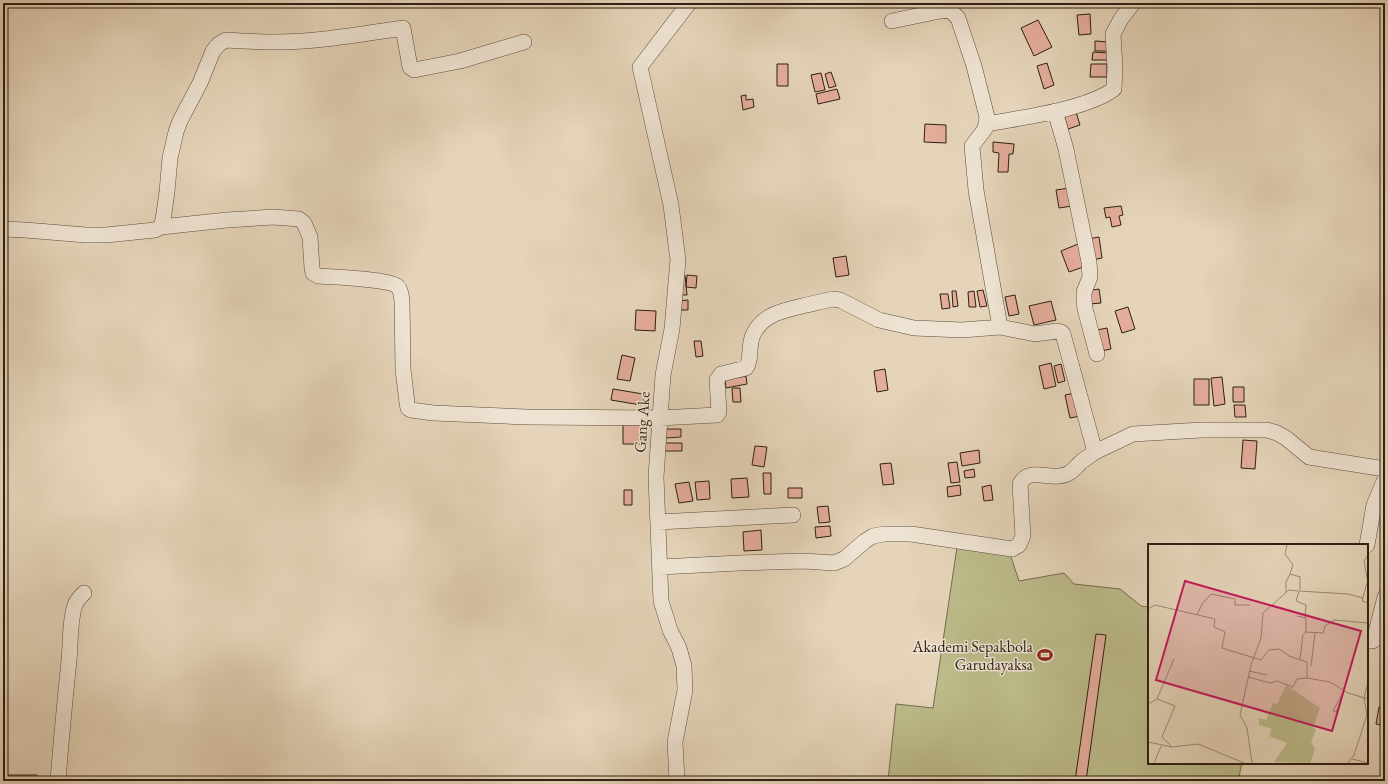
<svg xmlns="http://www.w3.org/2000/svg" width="1388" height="784" viewBox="0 0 1388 784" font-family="'EB Garamond',serif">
  <rect width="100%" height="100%" fill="#e5d4b9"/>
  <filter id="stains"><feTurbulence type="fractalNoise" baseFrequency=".005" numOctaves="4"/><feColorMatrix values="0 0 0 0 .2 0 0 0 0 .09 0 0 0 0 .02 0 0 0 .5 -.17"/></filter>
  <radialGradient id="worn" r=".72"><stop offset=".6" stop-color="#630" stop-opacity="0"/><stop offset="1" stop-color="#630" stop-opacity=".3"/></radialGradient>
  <!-- green -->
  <path fill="#bcbb8a" stroke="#746c4f" d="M957 547 1010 554 1019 581 1064 573 1074 584 1120 589 1141 606 1149 607V763H1242L1238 781H888L896 704 933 708Z"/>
  <!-- building -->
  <path fill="#e4ad9b" stroke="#2d1e14" d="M1090 14 1091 34 1079 35 1077 15Z
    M1038 20 1052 47 1034 56 1021 28Z
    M1095 41 1109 42V51H1095Z
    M1093 52 1109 53 1108 60H1092Z
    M1047 63 1054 85 1044 89 1037 66Z
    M777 64H788V86H777Z
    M1091 64H1107V77H1090Z
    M831 72 836 86 829 88 825 74Z
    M821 73 825 90 815 92 811 75Z
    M837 89 840 99 818 104 816 94Z
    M746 95V100L753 99 754 107 743 110 741 96Z
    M1076 112 1080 125 1068 129 1064 115Z
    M925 124 946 125V143L924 142Z
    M993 142 1014 144 1013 154H1009L1008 172H998L999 153 993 152Z
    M1069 188 1072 206 1059 208 1056 190Z
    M1121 206 1123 215 1119 216 1121 225 1112 227 1110 217 1106 218 1104 208Z
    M1099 237 1102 258 1092 260 1088 239Z
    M1078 244 1086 266 1069 272 1061 251Z
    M846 256 849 275 836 277 833 258Z
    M678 275H685L687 295H680Z
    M687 275 697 276 696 288 686 287Z
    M1099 289 1101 303 1090 304 1087 291Z
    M983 290 987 306 980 307 977 291Z
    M952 291H956L958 306 953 307Z
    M974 291 976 307H969L968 292Z
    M940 294H948L950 308 942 309Z
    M1015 295 1019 314 1009 316 1005 297Z
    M688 300V310H677V301Z
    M1051 301 1056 320 1034 325 1029 306Z
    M1128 307 1135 329 1122 333 1115 311Z
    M636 310 656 311 655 331 635 330Z
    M1107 328 1111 349 1101 351 1097 330Z
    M694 341H701L703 356 696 357Z
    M622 355 635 358 630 381 617 379Z
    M1051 363 1056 386 1044 389 1039 366Z
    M1061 364 1065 381 1058 383 1054 366Z
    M885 369 888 390 877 392 874 371Z
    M746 376 747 384 726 388 725 380Z
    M1222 377 1225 404 1214 406 1211 378Z
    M1194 379H1209V405H1194Z
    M1233 387H1244V402H1233Z
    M732 388H740L741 402H733Z
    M613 389 643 394 641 405 611 400Z
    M1075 393 1080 416 1070 418 1065 395Z
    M1234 405H1245L1246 417H1235Z
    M623 425H647L646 444H623Z
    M666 429H681V437L666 438Z
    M1243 440 1257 441 1255 469 1241 468Z
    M660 443H682V451H660Z
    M755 446 767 447 764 467 752 465Z
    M979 450 980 463 962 466 960 453Z
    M957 462 960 482 951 483 948 463Z
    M891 463 894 484 883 485 880 464Z
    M974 469 975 477 965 478 964 471Z
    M763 473H771V494H764Z
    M747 478 749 497 732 498 731 479Z
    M709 481 710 499 697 500 695 482Z
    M689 482 693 501 679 503 675 484Z
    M960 485 961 495 948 497 947 487Z
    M991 485 993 500 984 501 982 487Z
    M788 488H802V498H788Z
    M624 490H632V505H624Z
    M828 506 830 522 819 523 817 507Z
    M1384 520H1385V552H1382Z
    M830 526 831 536 816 538 815 527Z
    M761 530 762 550 744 551 743 532Z
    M1096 634 1106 635 1086 781H1075Z
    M1384 648H1385V675H1382Z
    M1379 707 1385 708V726L1376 724Z
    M3 775H37V781H3Z"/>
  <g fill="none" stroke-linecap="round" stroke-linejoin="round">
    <defs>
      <path id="minor" d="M892 21 940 11 950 10 958 18 974 66 987 117 985 129 972 146 976 190 1000 327
        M1055 111 1066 149 1089 262 1090 277 1084 292V299L1085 309 1097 354
        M987 124C1023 117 1085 110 1114 89L1115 67 1113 34 1121 19 1133 3
        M161 227 163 220 167 192 170 158 176 132 180 121 200 83 213 51 219 44 226 40C242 41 259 42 275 42 318 42 361 34 403 28L410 67 414 70 460 61 524 42
        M3 229 25 230 86 235H106L155 230 161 227 227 220 274 217 299 219 304 223 310 237 312 268 313 273 318 276C332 277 388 279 397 286 401 289 401 295 402 300L403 369 407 403 408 408 411 410 433 413 527 417 659 418 717 415 719 412 717 380 721 374 746 368C752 360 748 345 753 335 762 314 783 311 802 306 812 304 822 301 833 299L840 300 879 320 914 328 962 330 1000 327 1035 334 1057 331 1061 332 1063 334 1095 452 1133 434 1202 430H1267L1277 433 1286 438 1309 457 1385 469
        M658 522 793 515
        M1367 545 1374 505 1385 479
        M660 567 739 563 804 561 834 563 844 559 865 541 873 536 884 534H911L1012 549 1019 545 1023 536 1020 484C1028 468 1046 478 1059 476 1070 475 1073 470 1080 463 1084 459 1090 456 1095 452
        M1367 641H1372L1374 640 1385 597
        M58 781C61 740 65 700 69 660 71 642 69 623 75 605 77 600 80 597 84 593
        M677 781 675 742 685 690 684 666 679 648 670 630 661 601 656 477 663 375 672 329 678 260 671 205 640 67 689 3"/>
    </defs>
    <!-- minor casing -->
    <use href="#minor" stroke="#5b4c3d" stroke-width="16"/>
    <!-- minor -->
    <use href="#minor" stroke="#eee3d2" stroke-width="15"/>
  </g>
  <!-- icons -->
  <defs>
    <symbol id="stadium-bare" viewBox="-9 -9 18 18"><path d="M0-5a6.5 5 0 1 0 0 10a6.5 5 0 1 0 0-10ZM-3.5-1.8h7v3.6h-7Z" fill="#8f2418" stroke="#eee3d2" stroke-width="2.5" paint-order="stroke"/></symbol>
  </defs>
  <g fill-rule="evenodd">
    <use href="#stadium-bare" x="1034" y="644" width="22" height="22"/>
  </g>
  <g text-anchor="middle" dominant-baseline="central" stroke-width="3" stroke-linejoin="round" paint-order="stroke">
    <!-- street labels -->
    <g font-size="16" fill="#2d1e14" stroke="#eee3d2">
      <text transform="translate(642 422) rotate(-86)">Gang Ake</text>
    </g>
    <!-- poi labels -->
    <g font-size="16" fill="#2d1e14" stroke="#eee3d2" text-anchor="end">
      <text x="1033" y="646">Akademi Sepakbola<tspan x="1033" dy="18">Garudayaksa</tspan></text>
    </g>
  </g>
  <!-- overview -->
  <g transform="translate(1148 544)">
    <rect width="220" height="220" fill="#e5d4b9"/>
    <path d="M138 141 172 164 165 183 168 186 163 198 167 205 162 219 126 218 139 199 121 192 124 185 111 181V174L118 176 125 159 129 160Z" fill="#bcbb8a"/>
    <path fill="none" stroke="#9b8b77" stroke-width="1" d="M139 1 137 10 145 21 142 30 152 33M220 11 216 17 220 39M219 39 214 57 220 59M152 46V32M138 48V38L142 30M0 65 7 61 67 75 66 83 77 88 74 104 113 116 121 106 131 105 141 112 159 118V134L182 138 200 149 220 155M49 71 54 60 63 50 87 55V61H102M149 72 158 74V88L155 91 152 115M157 73 158 61 148 57 151 47 200 50 215 54M157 88 175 89 177 82 186 76 220 79M163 122 167 89M101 127 119 131M100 133 122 139 129 137 145 143 149 135 159 134M9 155 27 162 14 193 24 203M0 160 9 155 26 115M192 160 188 168 185 167 196 147M0 198 24 203 50 200 96 219M204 215 220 219M6 219 13 202M104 219 99 184 92 171 103 121 113 94 115 69 141 46 150 47M200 219 206 211 219 171 216 154 220 138"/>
    <path fill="#c2185b" fill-opacity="0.15" stroke="#c2185b" stroke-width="2" d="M37 37 213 87 184 187 8 136Z"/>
    <rect width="220" height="220" fill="none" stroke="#2d1e14" stroke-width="2"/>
  </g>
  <!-- margin -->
  <rect width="1388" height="784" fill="none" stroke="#e5d4b9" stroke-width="16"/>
  <rect x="4" y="4" width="1380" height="776" fill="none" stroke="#2d1e14" stroke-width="2"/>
  <rect x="8" y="8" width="1372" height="768" fill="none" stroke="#2d1e14"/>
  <rect width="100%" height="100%" filter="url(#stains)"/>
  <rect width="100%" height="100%" fill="url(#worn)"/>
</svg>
